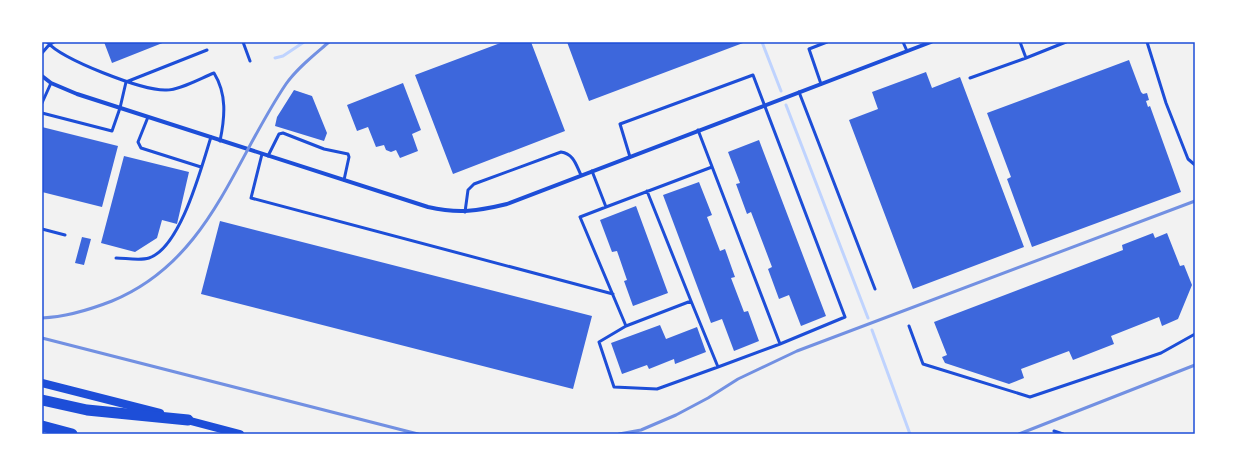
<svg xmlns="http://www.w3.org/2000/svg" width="1237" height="476" viewBox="0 0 1237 476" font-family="Montserrat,sans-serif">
  <rect width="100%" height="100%" fill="#f2f2f2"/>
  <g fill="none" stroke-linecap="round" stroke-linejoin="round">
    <!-- stream -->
    <path stroke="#bfd3fe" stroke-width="3" d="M762 42 781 91
      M275 58 283 56 304 42
      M786 105 868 318
      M872 330 910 434"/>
  </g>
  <!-- building -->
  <path fill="#3d67dc" d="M104 42H165L112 63Z
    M503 42H531L565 131 453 174 415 75Z
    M567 42H743V43L589 101Z
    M1129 60 1141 92 1143 94 1147 93 1149 100 1146 101 1148 107 1150 106 1181 192 1032 247 1007 179 1011 177 987 113Z
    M926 72 932 88 960 77 1024 247 913 289 849 120 878 109 872 92Z
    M403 83 421 130 412 134 418 151 400 158 396 150 391 152 386 150 384 145 376 147 368 127 357 131 347 105Z
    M294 90 312 96 327 133 324 141 275 126 277 117Z
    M42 127 118 146 102 207 42 192Z
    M759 140 826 316 801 326 789 295 779 299 768 269 772 267 751 212 747 214 736 184 740 183 728 152Z
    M124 156 189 172 177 224 162 220 157 238 135 252 101 243Z
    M699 182 712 215 707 217 720 251 725 249 735 277 731 278 744 312 748 311 759 341 734 351 722 319 711 323 663 195Z
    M636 206 668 293 633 306 624 281 627 280 617 251 612 252 600 220Z
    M220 221 592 316 573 389 201 294Z
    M1153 233 1155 238 1167 233 1180 266 1184 265 1192 285 1178 319 1162 326 1159 317 1111 336 1114 344 1073 360 1069 351 1021 369 1024 378 1009 384 945 363 942 357 947 355 934 322 1123 250 1122 245Z
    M82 237 91 239 84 265 75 263Z
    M660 325 666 339 697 327 706 352 675 364 674 359 649 369 647 365 622 374 611 343Z"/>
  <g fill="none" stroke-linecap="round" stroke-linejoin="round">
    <!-- service -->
    <path stroke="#1d4ed8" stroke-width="3" d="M47 42C63 60 141 90 165 90 178 91 201 78 214 73 227 94 225 117 220 141
      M243 42 250 61
      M903 42 907 51
      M1020 42 1026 58 1066 42
      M1147 42 1166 103 1188 159 1195 165
      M42 53 49 45 54 42
      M970 78 1026 58
      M821 84 809 49 827 42
      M799 92 875 289
      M42 103 51 83
      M42 113 112 131 120 108 126 82 207 50
      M148 117 138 142 141 148 201 167
      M262 154 251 198 613 294
      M268 156 279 134 283 133 324 149 348 154 349 157 344 180
      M630 157 620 124 753 75 845 317 780 344 698 130
      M592 171 606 207 712 167
      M647 191 691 301
      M606 207 580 217 626 326 691 301 718 367 780 344
      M465 212 468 190 474 184 561 152C574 154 576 165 581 175
      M42 229 65 235
      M116 258C125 258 140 261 149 258 181 247 201 168 211 137
      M626 326 599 342 614 387 657 389 718 367
      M909 326 923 364 1030 397 1161 353 1195 334
      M1054 431 1063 434"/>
    <!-- minor -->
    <path stroke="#1d4ed8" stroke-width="4" d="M42 76 51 83 77 94 428 207C459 214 478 211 507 204L931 42"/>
    <!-- secondary -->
    <path stroke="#1d4ed8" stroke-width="8" d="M42 383 160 413
      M183 419 240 434"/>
    <!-- motorway -->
    <path stroke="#1d4ed8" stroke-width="11" d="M42 400 87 410 188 420
      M42 426 72 434"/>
    <!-- rail -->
    <path stroke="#7290e2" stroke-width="3" d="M42 318C66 317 89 310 112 301 209 261 232 164 286 84 297 68 314 55 329 42
      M42 338 418 434
      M619 434 641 430 676 415 708 398 738 379 797 351 1195 201
      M1019 434 1195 365"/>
  </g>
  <!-- border -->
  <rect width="1237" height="476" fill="none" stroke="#ffffff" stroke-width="86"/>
  <rect x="43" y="43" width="1151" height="390" fill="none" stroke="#1d4ed8" stroke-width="1.5"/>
</svg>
